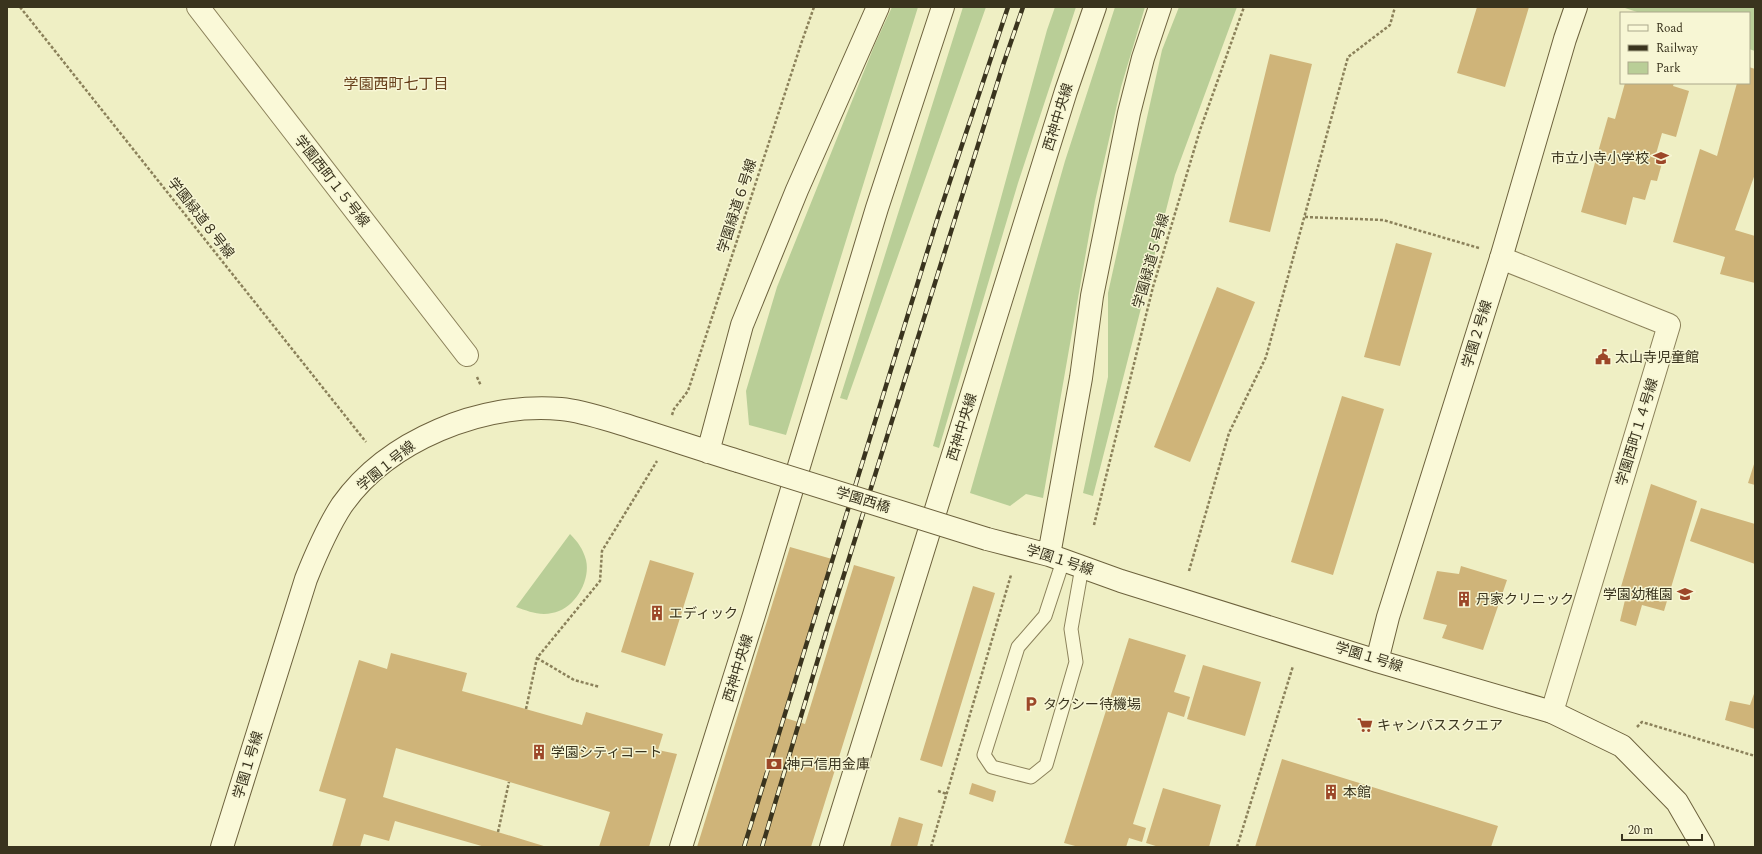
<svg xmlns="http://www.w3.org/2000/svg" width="1762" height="854" viewBox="0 0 1762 854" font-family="Spectral,'Noto Sans JP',serif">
  <rect width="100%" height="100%" fill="#efefc4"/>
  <!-- green -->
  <path fill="#b9ce97" d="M892 7H918L786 435 749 425 746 391 777 287 875 44Z
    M963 7H986L847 400 840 398Z
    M1055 7H1076L1018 183 939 448 933 446 1047 30Z
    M1115 7H1145L1121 87 1095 201 1043 498 1026 494 1010 506 970 493 1065 161Z
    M1179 7H1237L1175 175 1093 496 1083 493 1108 377V293L1162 50Z
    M1622 7H1755V51L1749 49V13H1640Z
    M570 534C578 542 583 549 586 560 591 581 574 610 552 613 539 616 528 611 516 607Z"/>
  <!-- building -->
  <path fill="#cfb479" d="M1477 7H1529L1505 87 1457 73Z
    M1270 54 1312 64 1270 232 1229 222Z
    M1749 67 1755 69V174L1735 230 1755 236V283L1720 274 1725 257 1673 242 1700 149 1717 156 1737 83H1749Z
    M1625 83H1674L1673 86 1689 91 1676 137 1662 133 1656 154 1664 156 1657 181 1651 180 1645 200 1633 197 1626 225 1581 212 1608 117 1615 119Z
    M1396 243 1432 253 1400 366 1364 357Z
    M1217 287 1255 302 1190 462 1154 447Z
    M1342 396 1384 409 1333 575 1291 562Z
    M1755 461V485L1748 483Z
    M1651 484 1697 501 1664 611 1642 605 1636 626 1620 621 1625 600 1618 597Z
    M1701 508 1755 524V564L1690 541Z
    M790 547 832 559 782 717 805 724 854 565 895 577 811 847H697Z
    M650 560 694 573 665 666 621 652Z
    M1461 566 1507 580 1483 650 1442 638 1447 625 1423 619 1437 571 1459 574Z
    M973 586 995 593 942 767 920 760Z
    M1129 638 1186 655 1174 692 1190 697 1184 717 1168 712 1133 824 1146 828 1142 842 1129 838 1126 847H1079L1064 843Z
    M391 653 467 673 462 691 582 725 586 712 663 734 658 750 677 754 649 847H599L610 812 396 748 383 797 547 847H485L395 821 389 841 364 834 360 847H332L346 799 319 791 359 660 387 669Z
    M1203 665 1261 682 1245 736 1187 719Z
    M1755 691V729L1725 720 1730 701 1750 705Z
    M1282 759 1498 826 1491 847H1255Z
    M972 783 996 791 993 802 969 794Z
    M1163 788 1221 805 1209 847H1159L1146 843Z
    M899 817 923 824 917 847H890Z"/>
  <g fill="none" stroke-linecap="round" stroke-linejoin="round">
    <defs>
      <path id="lane" d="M1063 561 1045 616 1018 647 984 755 992 767 1031 777 1046 765 1076 662 1071 629 1082 567"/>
      <path id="street" d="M198 7 467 355
        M1501 258 1669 325 1552 712"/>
      <path id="secondary" d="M708 452 742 325 797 190 878 7
        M987 539 1049 555 1121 581 1377 661 1552 712 1622 746 1677 802 1703 847
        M1049 555 1081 378 1092 296 1129 113 1143 58 1160 7
        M1377 661 1388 617 1501 258 1565 39 1576 7
        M222 847 306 579C316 554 327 528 342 505 388 440 482 402 561 409 582 411 602 418 622 424 661 436 699 449 738 461
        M681 847 754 615 877 208 943 7
        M831 847 1066 91 1095 7"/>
    </defs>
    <!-- lane casing -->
    <use href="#lane" stroke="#8b815a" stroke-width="15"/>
    <!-- street casing -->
    <use href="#street" stroke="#8b815a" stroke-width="24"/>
    <!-- secondary casing -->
    <use href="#secondary" stroke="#6d623d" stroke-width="24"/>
    <!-- path -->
    <path stroke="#8b815a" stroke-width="2.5" stroke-dasharray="3 2" stroke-linecap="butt" d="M20 7 366 442
      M1305 217 1383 220 1479 248
      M477 377 481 386
      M672 415 674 409 688 391 801 44 814 7
      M1094 525 1153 287 1200 130 1244 7
      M1189 571 1229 433 1266 357 1348 57 1390 25 1395 7
      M537 658 574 680 600 687
      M526 709 537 658 600 581 602 551 657 461
      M1637 727 1642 722 1755 756
      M938 791 947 794
      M498 832 509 782
      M931 847 1011 575
      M1237 847 1293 666"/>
    <!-- lane -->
    <use href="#lane" stroke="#faf9d8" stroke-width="13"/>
    <!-- street -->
    <use href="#street" stroke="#faf9d8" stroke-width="22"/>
    <!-- secondary -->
    <use href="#secondary" stroke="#faf9d8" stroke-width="22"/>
    <defs>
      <path id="rail" d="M744 847 938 217 1008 7
        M762 847 827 629 1003 65 1023 7"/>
    </defs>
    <!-- rail casing -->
    <use href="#rail" stroke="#3a341e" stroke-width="4.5"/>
    <!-- rail -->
    <use href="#rail" stroke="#f7f6d4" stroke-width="3" stroke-dasharray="9" stroke-linecap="butt"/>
    <defs>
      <path id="secondary-bridge" d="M738 461 987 539"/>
    </defs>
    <!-- secondary-bridge casing -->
    <use href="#secondary-bridge" stroke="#6d623d" stroke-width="24" stroke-linecap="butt"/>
    <!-- secondary-bridge -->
    <use href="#secondary-bridge" stroke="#faf9d8" stroke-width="22"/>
  </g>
  <!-- icons -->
  <defs>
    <symbol id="school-bare" viewBox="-9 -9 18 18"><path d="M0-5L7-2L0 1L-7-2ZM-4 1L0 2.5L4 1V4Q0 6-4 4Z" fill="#9c4728" stroke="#f7f6d4" stroke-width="2.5" paint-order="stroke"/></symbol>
    <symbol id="civic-bare" viewBox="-9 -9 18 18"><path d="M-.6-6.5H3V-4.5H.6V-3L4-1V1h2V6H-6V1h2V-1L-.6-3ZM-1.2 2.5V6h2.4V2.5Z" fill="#9c4728" stroke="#f7f6d4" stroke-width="2.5" paint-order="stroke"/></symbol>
    <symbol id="building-bare" viewBox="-9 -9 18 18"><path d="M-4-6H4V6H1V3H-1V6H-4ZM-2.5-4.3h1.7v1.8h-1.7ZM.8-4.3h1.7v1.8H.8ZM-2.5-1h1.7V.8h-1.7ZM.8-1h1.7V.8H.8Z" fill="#9c4728" stroke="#f7f6d4" stroke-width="2.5" paint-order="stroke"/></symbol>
    <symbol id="parking-bare" viewBox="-9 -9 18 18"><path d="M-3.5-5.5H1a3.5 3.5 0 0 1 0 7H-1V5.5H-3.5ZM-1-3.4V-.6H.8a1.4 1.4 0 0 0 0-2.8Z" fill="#9c4728" stroke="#f7f6d4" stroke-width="2.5" paint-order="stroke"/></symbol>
    <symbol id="supermarket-bare" viewBox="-9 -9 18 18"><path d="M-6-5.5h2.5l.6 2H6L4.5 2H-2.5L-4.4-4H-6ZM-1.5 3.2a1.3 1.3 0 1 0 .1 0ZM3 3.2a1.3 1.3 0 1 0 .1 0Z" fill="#9c4728" stroke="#f7f6d4" stroke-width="2.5" paint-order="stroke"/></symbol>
    <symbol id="bank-bare" viewBox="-9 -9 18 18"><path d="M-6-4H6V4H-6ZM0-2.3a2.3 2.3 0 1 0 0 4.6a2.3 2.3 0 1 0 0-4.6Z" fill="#9c4728" stroke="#f7f6d4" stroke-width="2.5" paint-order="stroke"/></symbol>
  </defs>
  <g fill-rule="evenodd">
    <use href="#school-bare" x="1650" y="147" width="22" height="22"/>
    <use href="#civic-bare" x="1592" y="346" width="22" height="22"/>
    <use href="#school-bare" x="1674" y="583" width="22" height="22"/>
    <use href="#building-bare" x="1453" y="588" width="22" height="22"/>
    <use href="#building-bare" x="646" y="602" width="22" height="22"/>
    <use href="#parking-bare" x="1020" y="693" width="22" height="22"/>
    <use href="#supermarket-bare" x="1354" y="714" width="22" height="22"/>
    <use href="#building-bare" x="528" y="741" width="22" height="22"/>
    <use href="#bank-bare" x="763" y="753" width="22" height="22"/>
    <use href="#building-bare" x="1320" y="781" width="22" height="22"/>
  </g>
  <g text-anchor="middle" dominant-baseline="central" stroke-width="3" stroke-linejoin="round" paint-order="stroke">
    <!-- street labels -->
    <g font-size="14" fill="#3a341e" stroke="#f7f6d4">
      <text transform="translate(1058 117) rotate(-73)">西神中央線</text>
      <text transform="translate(332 181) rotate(52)">学園西町１５号線</text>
      <text transform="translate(737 206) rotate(-72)">学園緑道６号線</text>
      <text transform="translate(201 218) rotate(52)">学園緑道８号線</text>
      <text transform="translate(1151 261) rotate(-74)">学園緑道５号線</text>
      <text transform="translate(1477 334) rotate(-73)">学園２号線</text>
      <text transform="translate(962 427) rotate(-73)">西神中央線</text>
      <text transform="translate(1637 432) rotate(-73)">学園西町１４号線</text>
      <text transform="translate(386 466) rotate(-39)">学園１号線</text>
      <text transform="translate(863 500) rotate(17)">学園西橋</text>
      <text transform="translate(1060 560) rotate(18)">学園１号線</text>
      <text transform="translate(1369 657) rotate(17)">学園１号線</text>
      <text transform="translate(738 668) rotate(-73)">西神中央線</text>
      <text transform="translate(248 765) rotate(-73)">学園１号線</text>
    </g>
    <!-- poi labels -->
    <g font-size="14" fill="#3a341e" stroke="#f7f6d4" text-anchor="start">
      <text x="1649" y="158" text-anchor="end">市立小寺小学校</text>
      <text x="1615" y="357">太山寺児童館</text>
      <text x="1673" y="594" text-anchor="end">学園幼稚園</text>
      <text x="1476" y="599">丹家クリニック</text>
      <text x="669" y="613">エディック</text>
      <text x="1043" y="704">タクシー待機場</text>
      <text x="1377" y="725">キャンパススクエア</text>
      <text x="551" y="752">学園シティコート</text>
      <text x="786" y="764">神戸信用金庫</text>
      <text x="1343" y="792">本館</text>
    </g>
    <!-- neighbourhood labels -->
    <g font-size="15" fill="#68411c" stroke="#f7f6d4">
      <text x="396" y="84">学園西町七丁目</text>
    </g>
  </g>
  <!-- border -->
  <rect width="1762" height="854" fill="none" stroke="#3a341e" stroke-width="16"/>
  <!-- legend -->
  <rect x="1620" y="12" width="130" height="72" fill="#f7f6d4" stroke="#aba88b"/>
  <rect x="1628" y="25" width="20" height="6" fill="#faf9d8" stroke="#aba88b"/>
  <text x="1656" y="32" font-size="12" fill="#3a341e">Road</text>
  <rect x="1628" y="45" width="20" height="6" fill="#3a341e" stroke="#aba88b"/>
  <text x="1656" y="52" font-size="12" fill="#3a341e">Railway</text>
  <rect x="1628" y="62" width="20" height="12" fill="#b9ce97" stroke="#aba88b"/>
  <text x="1656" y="72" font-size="12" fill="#3a341e">Park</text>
  <!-- scale -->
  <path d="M1622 834v6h80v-6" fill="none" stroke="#3a341e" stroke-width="2"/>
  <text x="1628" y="834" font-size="12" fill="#3a341e" stroke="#f7f6d4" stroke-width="3" paint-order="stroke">20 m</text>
</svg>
